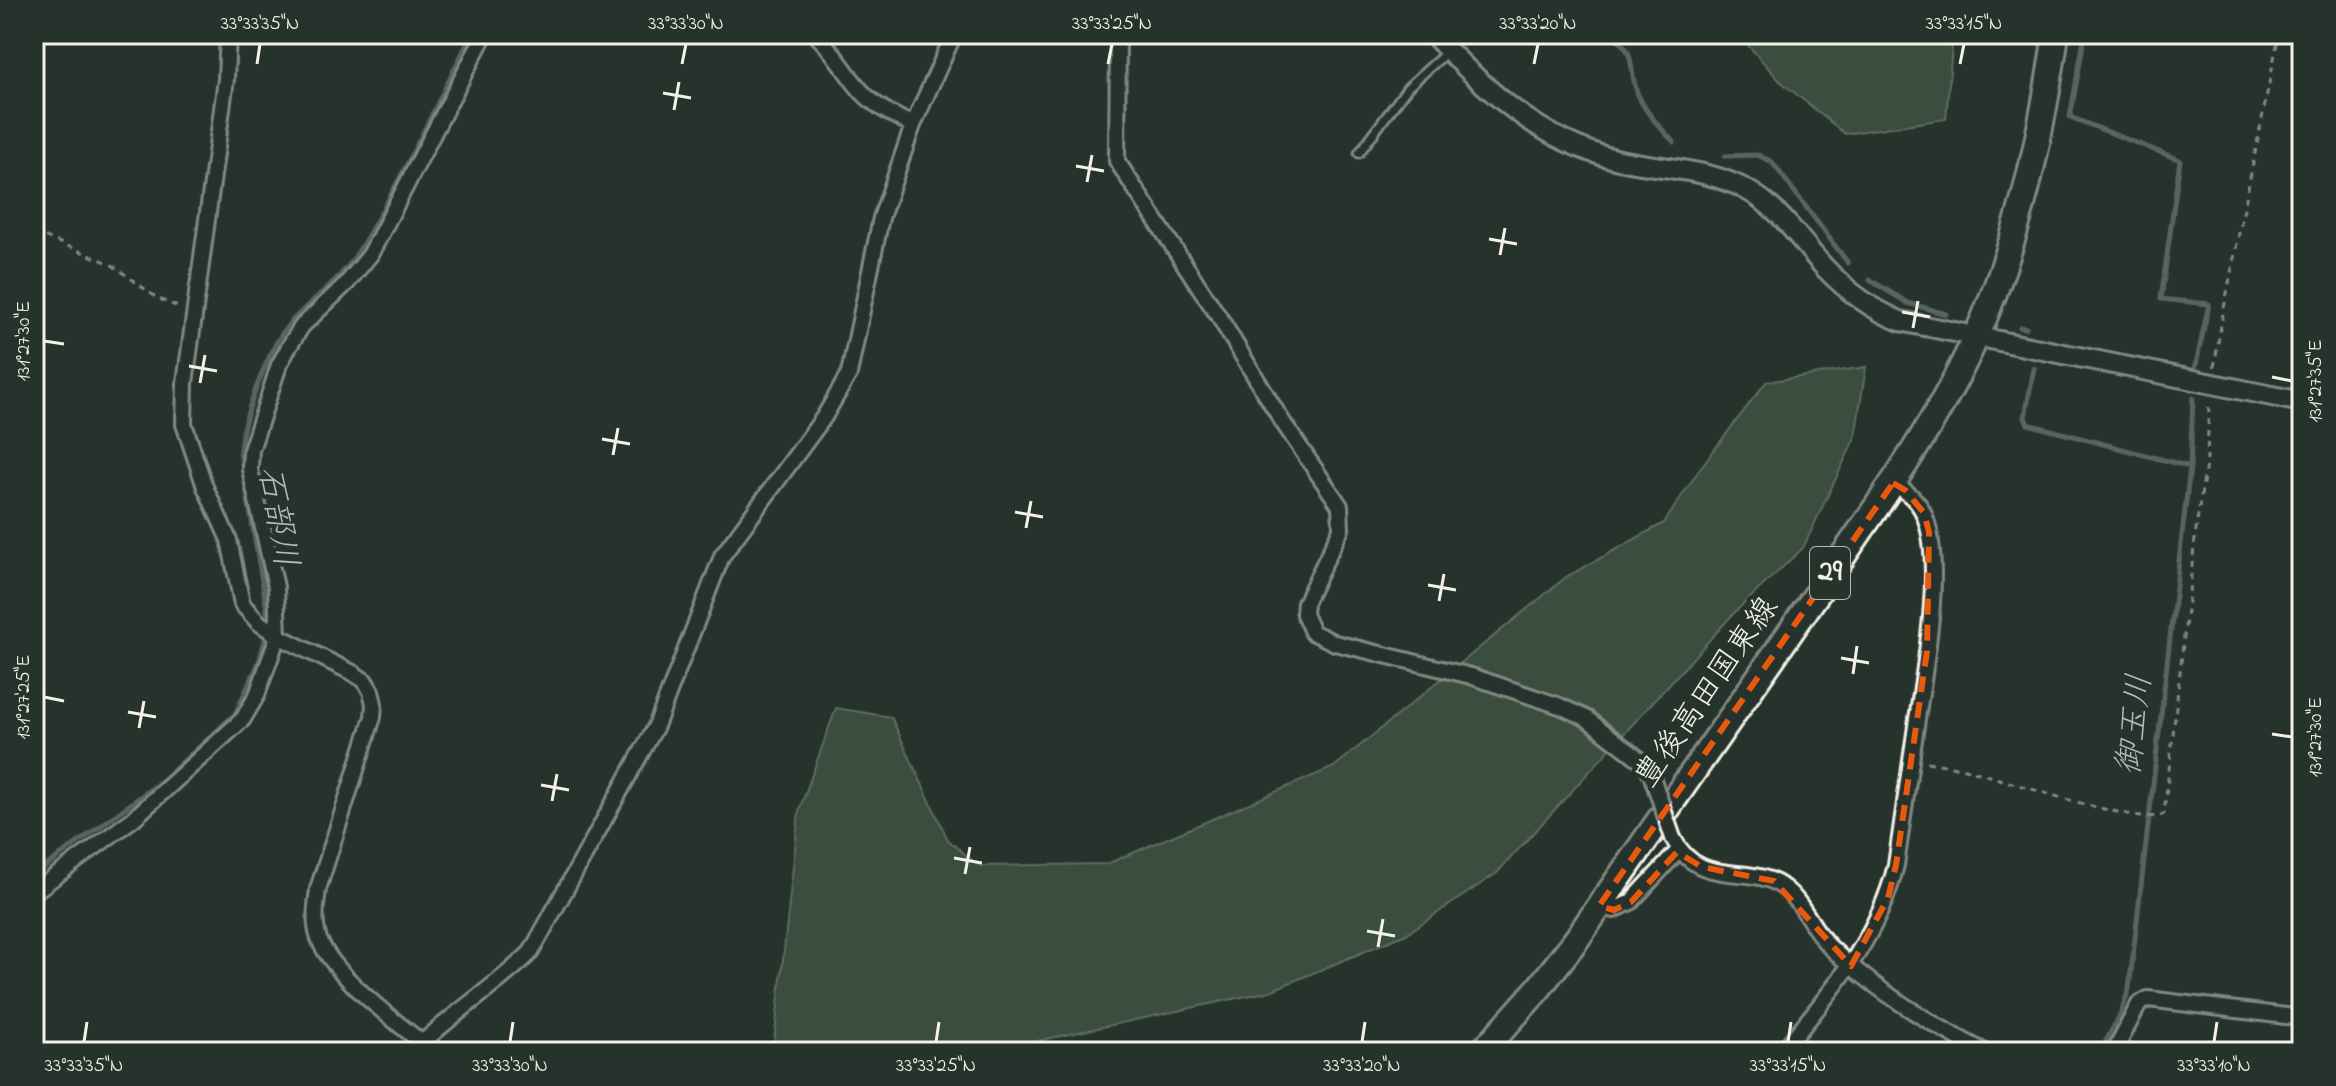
<svg xmlns="http://www.w3.org/2000/svg" width="2336" height="1086" viewBox="0 0 2336 1086" font-family="'Indie Flower','Klee One',sans-serif">
  <rect width="100%" height="100%" fill="#26332d"/>
  <filter id="ink" filterUnits="userSpaceOnUse"><feTurbulence type="fractalNoise" baseFrequency=".0125" numOctaves="2"/><feDisplacementMap in="SourceGraphic" scale="16" xChannelSelector="R" yChannelSelector="G"/><feConvolveMatrix kernelMatrix="1 2 1 2 8 2 1 2 1" color-interpolation-filters="sRGB"/></filter>
  <g filter="url(#ink)">
    <!-- green -->
    <path fill="#576d52" stroke="#a6af9d" stroke-width="2" d="M1738 34H1953L1946 119 1845 134 1780 81Z
      M1866 367 1855 438 1803 548 1734 613 1497 873 1406 934 1270 991 986 1052H773L799 811 836 708 891 717 948 840 979 866 1107 864 1334 767 1566 577 1664 523 1701 467 1766 382Z"/>
    <g fill="none" stroke-linecap="round" stroke-linejoin="round">
      <!-- stream -->
      <path stroke="#95a1a2" stroke-width="5" d="M1609 34C1637 50 1628 63 1636 89 1641 108 1660 128 1674 142
        M2085 34 2070 117 2180 160 2161 299 2209 304 2195 369
        M1725 156 1758 155 1772 162 1848 263
        M1870 280 1908 303 1946 314
        M2020 327 2026 328
        M2034 368 2025 417 2028 424 2190 467
        M34 875 163 780 235 714 259 662 265 640 267 610 240 452C241 421 269 346 291 322 313 298 341 280 358 252 401 182 435 107 472 34
        M2100 1052 2120 1015 2129 989 2190 467 2193 398"/>
      <defs>
        <path id="service" d="M1359 153 1408 87 1447 52"/>
        <path id="minor" d="M228 34 226 79 185 383 184 424 205 487 229 540 242 604 258 622 278 636 353 673 365 681 371 691 374 704 373 717 318 889C316 906 313 922 319 939 334 977 401 1026 434 1052
          M815 34C835 51 846 75 864 94 878 108 896 117 913 125
          M1118 34 1117 161 1221 320 1282 421 1340 506 1341 529 1305 603 1304 614 1312 632 1335 643 1471 676 1560 706 1586 718 1647 765 1652 777
          M1673 838C1700 891 1750 861 1784 888 1803 902 1812 929 1829 946 1873 989 1930 1024 1985 1052
          M34 892 133 819 243 719 257 695 278 636 276 587 250 469 251 450 279 365 290 345 302 326 347 283 370 255 485 34
          M1599 906 1614 910 1631 902 1679 850
          M413 1052C450 1014 494 989 531 952L656 726 722 556 824 417 849 374 881 218 913 125 954 34
          M1782 1052C1830 992 1877 942 1896 865 1903 817 1910 768 1917 719 1925 668 1945 559 1923 512 1917 499 1905 490 1893 483
          M2114 1052 2139 1004 2148 999 2302 1018"/>
        <path id="tertiary" d="M1433 34C1484 89 1540 141 1615 159 1657 169 1707 168 1745 189 1781 208 1799 240 1826 269 1848 292 1871 309 1900 321L2302 402"/>
        <path id="primary" d="M1482 1052 1538 989 1576 940C1655 826 1735 712 1814 598 1872 513 1934 430 1976 337 2019 241 2041 137 2056 34"/>
      </defs>
      <!-- service casing -->
      <use href="#service" stroke="#f4f1e8" stroke-width="13"/>
      <!-- minor casing -->
      <use href="#minor" stroke="#f4f1e8" stroke-width="20"/>
      <!-- tertiary casing -->
      <use href="#tertiary" stroke="#f4f1e8" stroke-width="24"/>
      <!-- primary casing -->
      <use href="#primary" stroke="#f4f1e8" stroke-width="30"/>
      <!-- path -->
      <path stroke="#f4f1e8" stroke-width="3" stroke-dasharray="6 6" stroke-linecap="butt" d="M34 232 111 264 157 298 178 307
        M2214 367 2224 308 2279 34
        M1927 762C1943 765 1960 767 1976 772 2005 780 2145 828 2164 814L2197 521 2207 458 2209 402"/>
      <!-- service -->
      <use href="#service" stroke="#26332d" stroke-width="7"/>
      <!-- minor -->
      <use href="#minor" stroke="#26332d" stroke-width="14"/>
      <!-- tertiary -->
      <use href="#tertiary" stroke="#26332d" stroke-width="18"/>
      <!-- primary -->
      <use href="#primary" stroke="#26332d" stroke-width="24"/>
      <defs>
        <path id="minor-bridge" d="M1652 777 1673 838"/>
      </defs>
      <!-- minor-bridge casing -->
      <use href="#minor-bridge" stroke="#f4f1e8" stroke-width="20" stroke-linecap="butt"/>
      <!-- minor-bridge -->
      <use href="#minor-bridge" stroke="#26332d" stroke-width="14"/>
    </g>
  </g>
  <!-- marked area -->
  <path d="M0 0H2336V1086H0ZM1893 483 1905 490 1924 513 1929 532 1927 651 1896 865 1888 898 1851 966 1774 881 1702 867 1677 852 1631 902 1614 910 1599 906Z" fill="#26332d" fill-opacity=".55" fill-rule="evenodd"/>
  <path fill="none" stroke="#e8590c" stroke-width="6" stroke-dasharray="16 10" stroke-linejoin="round" d="M1893 483 1905 490 1924 513 1929 532 1927 651 1896 865 1888 898 1851 966 1774 881 1702 867 1677 852 1631 902 1614 910 1599 906Z"/>
  <!-- ticks -->
  <path fill="none" stroke="#f4f1e8" stroke-width="3" d="M257 64 260 44M682 64 686 44M1108 64 1112 44M1534 64 1538 44M1960 64 1964 44M663 93 691 98M674 110 679 82M1076 166 1104 171M1087 182 1092 155M1489 239 1517 244M1500 255 1505 228M1902 312 1930 317M1913 328 1918 301M44 341 64 344M189 366 217 371M2272 377 2292 381M200 383 205 355M602 439 630 444M613 455 618 428M1015 512 1043 517M1026 528 1031 501M1428 585 1456 590M1439 601 1444 574M1841 658 1869 663M1853 674 1857 646M44 697 64 701M128 712 156 717M139 728 144 701M2272 734 2292 737M541 785 569 790M552 801 557 774M954 858 982 863M965 874 970 847M1367 931 1395 936M1378 947 1383 919M84 1042 87 1022M510 1042 513 1022M936 1042 939 1022M1362 1042 1365 1022M1788 1042 1791 1022M2214 1042 2217 1022"/>
  <g text-anchor="middle" dominant-baseline="central" stroke-width="8" stroke-linejoin="round" paint-order="stroke">
    <!-- shield labels -->
    <rect fill="#26332d" stroke="#b6b8b0" stroke-width="2" x="1810" y="547" width="40" height="52" rx="6"/>
    <g font-size="30" font-weight="bold" fill="#f4f1e8">
      <text x="1830" y="573">29</text>
    </g>
    <!-- street labels -->
    <g font-size="32" fill="#f4f1e8" stroke="#26332d">
      <text transform="translate(1708 693) rotate(-55)">豊後高田国東線</text>
    </g>
    <!-- water labels -->
    <g font-size="34" font-style="italic" fill="#b4bcba" stroke="#26332d">
      <text transform="translate(276 517) rotate(80)">石部川</text>
      <text transform="translate(2136 725) rotate(-83)">御玉川</text>
    </g>
  </g>
  <!-- margin -->
  <rect width="2336" height="1086" fill="none" stroke="#26332d" stroke-width="88"/>
  <rect x="44" y="44" width="2248" height="998" fill="none" stroke="#f4f1e8" stroke-width="3"/>
  <g font-size="20" text-anchor="middle" fill="#f4f1e8">
    <text x="260" y="29">33°33'35"N</text>
    <text x="686" y="29">33°33'30"N</text>
    <text x="1112" y="29">33°33'25"N</text>
    <text x="1538" y="29">33°33'20"N</text>
    <text x="1964" y="29">33°33'15"N</text>
    <text transform="translate(22 341) rotate(-90)" y="7">131°27'30"E</text>
    <text transform="translate(2314 381) rotate(-90)" y="7">131°27'35"E</text>
    <text transform="translate(22 697) rotate(-90)" y="7">131°27'25"E</text>
    <text transform="translate(2314 737) rotate(-90)" y="7">131°27'30"E</text>
    <text x="84" y="1071">33°33'35"N</text>
    <text x="510" y="1071">33°33'30"N</text>
    <text x="936" y="1071">33°33'25"N</text>
    <text x="1362" y="1071">33°33'20"N</text>
    <text x="1788" y="1071">33°33'15"N</text>
    <text x="2214" y="1071">33°33'10"N</text>
  </g>
</svg>
